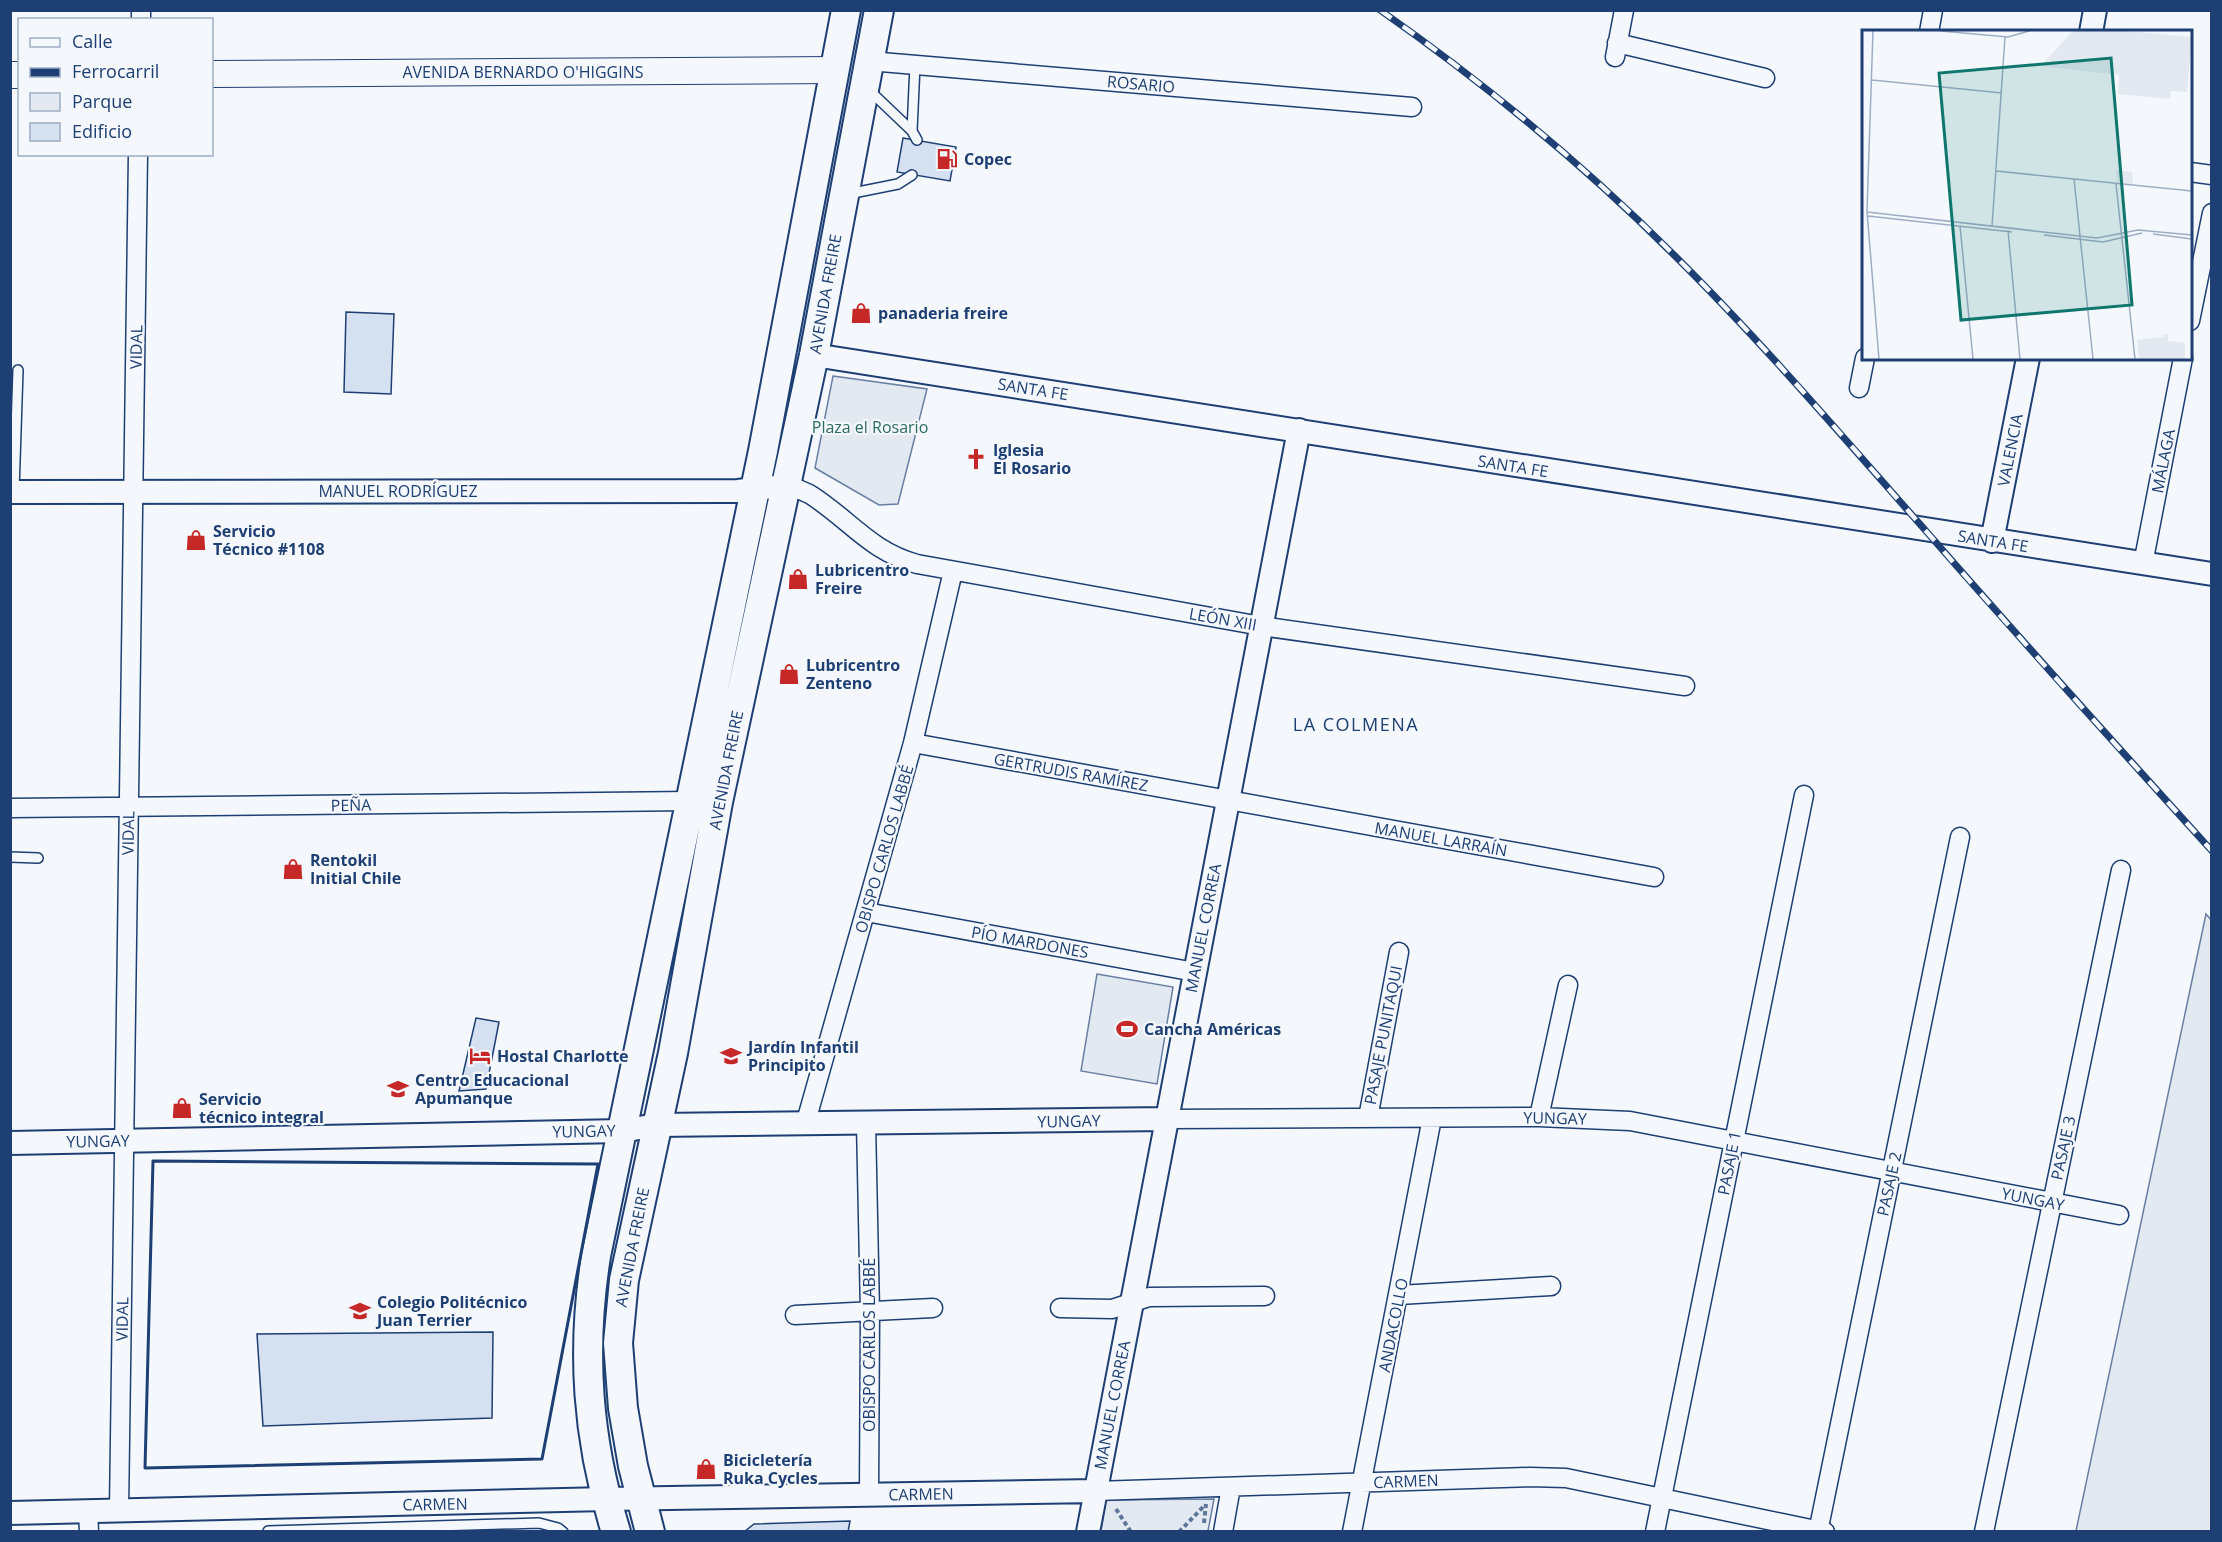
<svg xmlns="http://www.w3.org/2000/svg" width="2222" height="1542" viewBox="0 0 2222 1542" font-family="'Open Sans',sans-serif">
  <rect width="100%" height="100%" fill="#f4f7fb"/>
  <!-- green -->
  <path fill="#e3e9f0" stroke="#687fa3" stroke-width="1.5" d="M833 376 927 389 898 504 879 505 815 468Z
    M2206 914 2212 921 2211 1531H2076Z
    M1097 974 1173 987 1157 1084 1081 1071Z
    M1214 1499 1208 1531H1101L1106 1500Z"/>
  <!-- building -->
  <path fill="#d5e0f0" stroke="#1d3f73" stroke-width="1.5" d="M903 138 956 147 950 181 897 172Z
    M346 312 394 314 391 394 344 392Z
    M476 1018 499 1022 486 1089 459 1091Z
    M493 1332 492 1418 263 1426 257 1334Z
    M850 1521 848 1532H744L754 1524Z"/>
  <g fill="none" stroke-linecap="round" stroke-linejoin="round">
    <defs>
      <path id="service" d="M869 90 912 131 917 140
        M912 131 915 65
        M848 194 898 184 912 175
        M14 491 18 370
        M10 857 38 858
        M268 1531 539 1523 558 1528 563 1532"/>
      <path id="minor" d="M141 20V10
        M1929 32 1933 10
        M1617 43 1765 78
        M1615 57 1624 10
        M869 61 1412 107
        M2190 172 2212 175
        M2190 321 2212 213
        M1859 388 1865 358
        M786 484C794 488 804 491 811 495 850 520 870 551 917 564L1261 626 1685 686
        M2143 564 2183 358
        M913 743 1654 877
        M10 808 691 801
        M866 912 1195 972
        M1539 1117 1568 985
        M1368 1118 1399 952
        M1167 1119 1539 1117 1630 1121 2119 1215
        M866 1123 870 1312 869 1494
        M805 1125 913 743 953 571
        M1399 1295 1551 1286
        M1060 1308 1112 1309 1149 1297 1265 1296
        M795 1315 933 1308
        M1096 1491 1530 1477 1566 1478 1825 1532
        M88 1511 89 1532
        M119 1511 138 154
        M1223 1532 1231 1487
        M1352 1532 1432 1118
        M1655 1532 1804 795
        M1818 1532 1960 837
        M1984 1532 2121 870"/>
      <path id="tertiary" d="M2091 32 2095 10
        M814 355 2212 574
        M10 492 738 491 771 487
        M1992 541 2028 358
        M10 1143 622 1131 656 1125 1167 1119
        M10 1513 607 1499 1096 1491
        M1088 1532 1299 430"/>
      <path id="secondary" d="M212 74 835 70
        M10 75H20"/>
      <path id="primary" d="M616 1532C587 1439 581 1351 596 1256L763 451 846 10
        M650 1532 633 1466 623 1408 618 1343 624 1280 673 1053 718 802 814 355 879 10"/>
    </defs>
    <!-- service casing -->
    <use href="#service" stroke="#1d3f73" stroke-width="12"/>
    <!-- minor casing -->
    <use href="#minor" stroke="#1d3f73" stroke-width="21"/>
    <!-- tertiary casing -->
    <use href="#tertiary" stroke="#1d3f73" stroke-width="26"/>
    <!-- secondary casing -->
    <use href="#secondary" stroke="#1d3f73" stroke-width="28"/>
    <!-- primary casing -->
    <use href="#primary" stroke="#1d3f73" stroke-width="32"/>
    <!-- path -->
    <path stroke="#5e769c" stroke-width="4" stroke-dasharray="4.5 3" stroke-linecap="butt" d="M1116 1509 1131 1532
      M1204 1523 1206 1504
      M1179 1532 1203 1507"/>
    <!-- service -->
    <use href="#service" stroke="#f4f7fb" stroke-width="9"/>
    <!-- minor -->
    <use href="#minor" stroke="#f4f7fb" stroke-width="18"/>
    <!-- tertiary -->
    <use href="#tertiary" stroke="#f4f7fb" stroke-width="22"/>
    <!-- secondary -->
    <use href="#secondary" stroke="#f4f7fb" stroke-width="26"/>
    <!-- primary -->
    <use href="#primary" stroke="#f4f7fb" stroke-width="28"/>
    <defs>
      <path id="rail" d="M1380 10C1484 83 1583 164 1673 254 1762 342 1843 437 1926 531 2020 639 2116 745 2212 851"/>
    </defs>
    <!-- rail casing -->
    <use href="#rail" stroke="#1d3f73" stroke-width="7"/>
    <!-- rail -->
    <use href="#rail" stroke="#f4f7fb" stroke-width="4.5" stroke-dasharray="14" stroke-linecap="butt"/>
    <!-- wall -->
    <path stroke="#1d3f73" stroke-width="3" d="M153 1161 598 1164 542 1459 145 1468Z"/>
  </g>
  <!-- icons -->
  <defs>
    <symbol id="fuel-bare" viewBox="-9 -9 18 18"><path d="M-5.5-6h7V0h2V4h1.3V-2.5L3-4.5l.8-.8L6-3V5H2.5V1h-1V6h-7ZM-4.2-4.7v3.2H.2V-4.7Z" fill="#c62828" stroke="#f4f7fb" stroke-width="2.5" paint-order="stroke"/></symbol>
    <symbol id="shop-bare" viewBox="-9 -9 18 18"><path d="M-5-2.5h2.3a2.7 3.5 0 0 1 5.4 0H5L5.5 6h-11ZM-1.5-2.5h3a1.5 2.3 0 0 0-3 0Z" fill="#c62828" stroke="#f4f7fb" stroke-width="2.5" paint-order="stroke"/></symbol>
    <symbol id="church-bare" viewBox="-9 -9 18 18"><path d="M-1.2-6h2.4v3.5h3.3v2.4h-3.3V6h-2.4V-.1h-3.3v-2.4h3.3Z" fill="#c62828" stroke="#f4f7fb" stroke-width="2.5" paint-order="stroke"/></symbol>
    <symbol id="stadium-bare" viewBox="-9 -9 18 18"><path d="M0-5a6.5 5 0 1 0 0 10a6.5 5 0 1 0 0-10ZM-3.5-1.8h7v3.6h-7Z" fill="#c62828" stroke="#f4f7fb" stroke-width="2.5" paint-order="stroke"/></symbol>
    <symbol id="hotel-bare" viewBox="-9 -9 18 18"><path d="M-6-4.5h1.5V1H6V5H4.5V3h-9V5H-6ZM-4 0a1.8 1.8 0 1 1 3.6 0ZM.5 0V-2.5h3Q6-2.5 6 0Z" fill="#c62828" stroke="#f4f7fb" stroke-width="2.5" paint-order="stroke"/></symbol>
    <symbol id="school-bare" viewBox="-9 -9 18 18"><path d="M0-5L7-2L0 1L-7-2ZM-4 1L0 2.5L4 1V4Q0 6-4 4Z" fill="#c62828" stroke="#f4f7fb" stroke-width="2.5" paint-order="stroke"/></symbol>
  </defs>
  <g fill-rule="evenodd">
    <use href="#fuel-bare" x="932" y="144" width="30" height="30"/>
    <use href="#shop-bare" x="846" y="298" width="30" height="30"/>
    <use href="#church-bare" x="961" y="444" width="30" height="30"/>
    <use href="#shop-bare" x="181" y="525" width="30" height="30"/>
    <use href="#shop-bare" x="783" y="564" width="30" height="30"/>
    <use href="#shop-bare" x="774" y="659" width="30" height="30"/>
    <use href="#shop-bare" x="278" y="854" width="30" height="30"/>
    <use href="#stadium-bare" x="1112" y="1014" width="30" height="30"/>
    <use href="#hotel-bare" x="465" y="1041" width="30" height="30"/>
    <use href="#school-bare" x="716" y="1041" width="30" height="30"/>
    <use href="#school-bare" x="383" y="1074" width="30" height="30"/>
    <use href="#shop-bare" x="167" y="1093" width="30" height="30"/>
    <use href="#school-bare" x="345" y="1296" width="30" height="30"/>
    <use href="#shop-bare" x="691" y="1454" width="30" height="30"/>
  </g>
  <g text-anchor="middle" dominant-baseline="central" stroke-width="4.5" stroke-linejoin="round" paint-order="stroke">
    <!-- street labels -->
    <g font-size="16" fill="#1d3f73" stroke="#f4f7fb">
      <text x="523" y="72">AVENIDA BERNARDO O'HIGGINS</text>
      <text transform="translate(1141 84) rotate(5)">ROSARIO</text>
      <text transform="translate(825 294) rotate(-80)">AVENIDA FREIRE</text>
      <text transform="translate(136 347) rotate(-89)">VIDAL</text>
      <text transform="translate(1033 389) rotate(9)">SANTA FE</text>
      <text transform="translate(2010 450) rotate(-79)">VALENCIA</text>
      <text transform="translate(2163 461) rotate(-79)">MÁLAGA</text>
      <text transform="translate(1513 466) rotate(9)">SANTA FE</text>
      <text x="398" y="491">MANUEL RODRÍGUEZ</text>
      <text transform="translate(1993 541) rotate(9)">SANTA FE</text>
      <text transform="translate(1223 619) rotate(10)">LEÓN XIII</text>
      <text transform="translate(726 770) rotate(-79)">AVENIDA FREIRE</text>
      <text transform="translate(1071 772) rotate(10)">GERTRUDIS RAMÍREZ</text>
      <text transform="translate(351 805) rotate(-1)">PEÑA</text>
      <text transform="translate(128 833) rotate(-89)">VIDAL</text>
      <text transform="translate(1441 839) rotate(10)">MANUEL LARRAÍN</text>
      <text transform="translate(884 849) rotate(-74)">OBISPO CARLOS LABBÉ</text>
      <text transform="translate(1203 928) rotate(-79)">MANUEL CORREA</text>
      <text transform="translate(1030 942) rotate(10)">PÍO MARDONES</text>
      <text transform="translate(1383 1035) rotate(-79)">PASAJE PUNITAQUI</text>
      <text transform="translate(1555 1118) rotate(1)">YUNGAY</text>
      <text transform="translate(1069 1121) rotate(-1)">YUNGAY</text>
      <text transform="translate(584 1131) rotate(-1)">YUNGAY</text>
      <text transform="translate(98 1141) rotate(-1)">YUNGAY</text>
      <text transform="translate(2063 1148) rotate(-78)">PASAJE 3</text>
      <text transform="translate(1729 1163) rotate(-79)">PASAJE 1</text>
      <text transform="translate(1889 1184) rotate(-78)">PASAJE 2</text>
      <text transform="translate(2033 1199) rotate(11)">YUNGAY</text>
      <text transform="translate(632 1247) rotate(-79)">AVENIDA FREIRE</text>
      <text transform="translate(122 1319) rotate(-89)">VIDAL</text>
      <text transform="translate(1393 1325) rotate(-79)">ANDACOLLO</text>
      <text transform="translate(869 1345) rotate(-90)">OBISPO CARLOS LABBÉ</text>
      <text transform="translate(1112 1405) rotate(-79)">MANUEL CORREA</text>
      <text transform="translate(1406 1481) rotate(-2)">CARMEN</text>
      <text transform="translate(921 1494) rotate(-1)">CARMEN</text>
      <text transform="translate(435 1504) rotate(-1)">CARMEN</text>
    </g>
    <!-- poi labels -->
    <g font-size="16" font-weight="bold" fill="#1d3f73" stroke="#f4f7fb" text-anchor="start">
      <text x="964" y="159">Copec</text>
      <text x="878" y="313">panaderia freire</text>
      <text x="993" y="450">Iglesia<tspan x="993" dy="18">El Rosario</tspan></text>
      <text x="213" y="531">Servicio<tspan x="213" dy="18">Técnico #1108</tspan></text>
      <text x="815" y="570">Lubricentro<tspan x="815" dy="18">Freire</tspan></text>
      <text x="806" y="665">Lubricentro<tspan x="806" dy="18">Zenteno</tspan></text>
      <text x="310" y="860">Rentokil<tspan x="310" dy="18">Initial Chile</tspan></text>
      <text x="1144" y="1029">Cancha Américas</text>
      <text x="748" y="1047">Jardín Infantil<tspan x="748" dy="18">Principito</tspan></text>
      <text x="497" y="1056">Hostal Charlotte</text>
      <text x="415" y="1080">Centro Educacional<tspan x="415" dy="18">Apumanque</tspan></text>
      <text x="199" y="1099">Servicio<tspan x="199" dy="18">técnico integral</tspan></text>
      <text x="377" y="1302">Colegio Politécnico<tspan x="377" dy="18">Juan Terrier</tspan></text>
      <text x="723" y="1460">Bicicletería<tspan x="723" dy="18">Ruka Cycles</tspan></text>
    </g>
    <!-- park labels -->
    <g font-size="16" fill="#2c6c60" stroke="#f4f7fb">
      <text x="870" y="427">Plaza el Rosario</text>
    </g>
    <!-- neighbourhood labels -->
    <g font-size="18" letter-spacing="1.5" fill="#1d3f73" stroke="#f4f7fb">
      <text x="1356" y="724">LA COLMENA</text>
    </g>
  </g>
  <!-- overview -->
  <g transform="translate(1862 30)">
    <rect width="330" height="330" fill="#f4f7fb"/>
    <path d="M211 1H264L330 7 325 62 309 61 308 69 256 64 257 45 179 36ZM254 140 270 142 271 154 255 152ZM302 304H306V311L323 313V329H277L275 310 301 307Z" fill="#e3e9f0"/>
    <path fill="none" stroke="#9eadc5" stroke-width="1.5" d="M11 1 5 181 17 329M79 1 146 7 167 1M10 50 140 63M134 141 330 161M212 149 231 329M254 154 273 329M5 182 235 208 276 200 330 205M6 186 150 202M98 196 111 329M130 196 143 7M146 200 158 329M291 204 330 209M182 205 241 212 280 203"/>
    <path fill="#0f766e" fill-opacity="0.15" stroke="#0f766e" stroke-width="3" d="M249 28 270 275 99 290 77 43Z"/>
    <rect width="330" height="330" fill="none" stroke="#1d3f73" stroke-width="3"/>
  </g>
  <!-- border -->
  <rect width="2222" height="1542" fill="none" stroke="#1d3f73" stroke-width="24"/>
  <!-- legend -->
  <rect x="18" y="18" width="195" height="138" fill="#f4f7fb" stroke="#9eadc5" stroke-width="1.5"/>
  <rect x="30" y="38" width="30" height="9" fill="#f4f7fb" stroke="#9eadc5" stroke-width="1.5"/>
  <text x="72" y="48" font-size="18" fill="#1d3f73">Calle</text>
  <rect x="30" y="68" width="30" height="9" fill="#1d3f73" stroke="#9eadc5" stroke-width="1.5"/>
  <text x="72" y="78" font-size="18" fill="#1d3f73">Ferrocarril</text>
  <rect x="30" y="93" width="30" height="18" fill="#e3e9f0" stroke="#9eadc5" stroke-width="1.5"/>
  <text x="72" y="108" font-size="18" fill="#1d3f73">Parque</text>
  <rect x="30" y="123" width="30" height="18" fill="#d5e0f0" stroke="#9eadc5" stroke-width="1.5"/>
  <text x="72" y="138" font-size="18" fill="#1d3f73">Edificio</text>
</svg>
